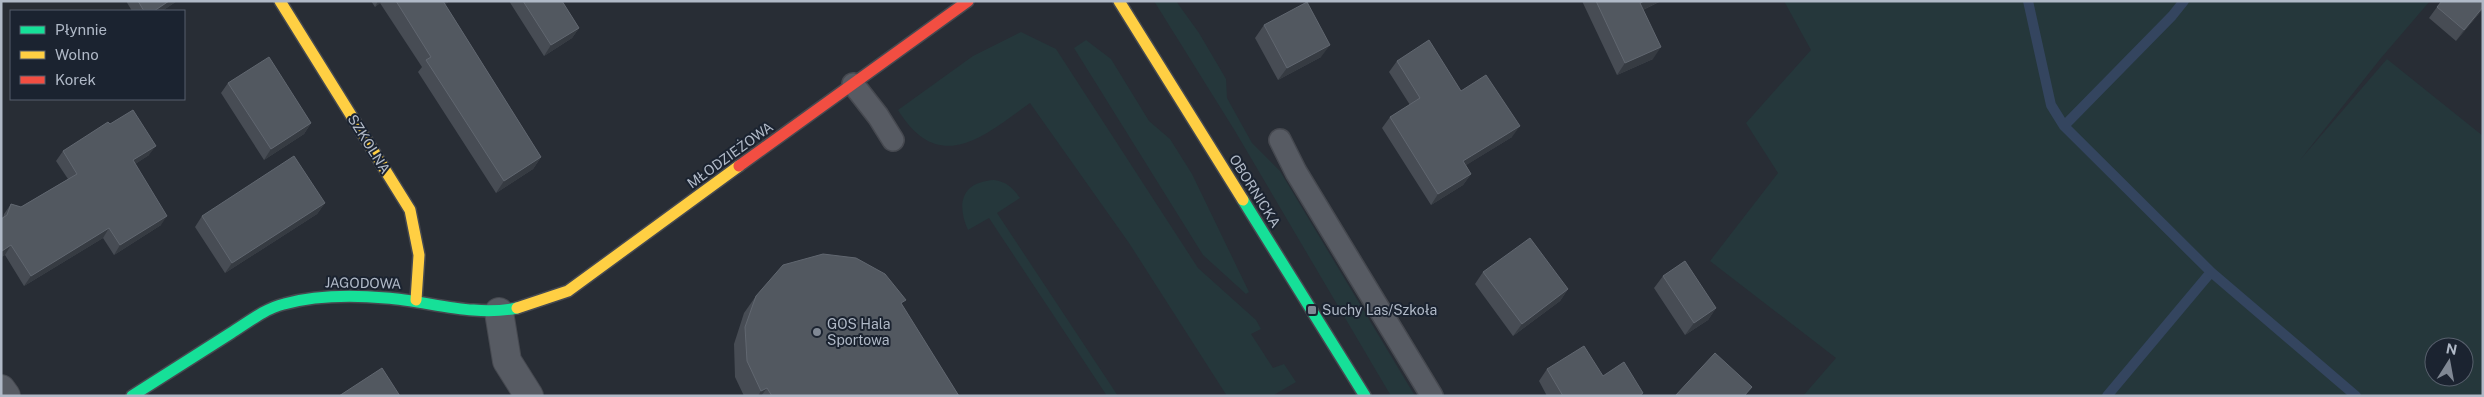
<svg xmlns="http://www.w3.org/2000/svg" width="2484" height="397" viewBox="0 0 2484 397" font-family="'Public Sans',sans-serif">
  <rect width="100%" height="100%" fill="#282d35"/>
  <!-- green -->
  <path fill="#25373b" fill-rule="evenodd" d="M1154 1H1176L1199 33 1226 79 1227 98 1252 143 1280 171 1415 396H1391L1235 131Z
    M1784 1H2430L2381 58 2300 160 2387 59 2483 136V396H1803L1836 358 1710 261 1778 173 1746 123 1811 50ZM2434 347H2464V377H2434Z
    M1021 32 1056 49 1198 268 1256 320 1261 329 1251 334 1273 368 1284 364 1296 382 1272 396H1227L1129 243 1030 103C983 137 939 176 898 110L973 56Z
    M1086 40 1111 59 1149 121 1170 139 1192 174 1249 292 1246 294 1203 255 1074 48Z
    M994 180C1007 182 1012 187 1020 198L997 213 1118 396H1107L989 218 968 230C956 203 962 182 994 180Z"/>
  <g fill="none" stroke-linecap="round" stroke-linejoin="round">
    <!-- stream -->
    <path stroke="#34455f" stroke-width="10" d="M2028 1 2051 105 2064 126 2211 272 2356 396
      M2064 126 2172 16 2184 1
      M2107 396 2211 272"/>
    <defs>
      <path id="lane" d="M853 84 878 116 893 140
        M1280 140 1296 172 1432 396"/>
      <path id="street" d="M499 312 507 361 529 396
        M1 389 6 396"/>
      <path id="fast" d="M1243 200 1365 396
        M132 396C165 375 198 354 231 333 247 323 266 308 284 304 317 295 351 295 386 298 429 301 473 317 517 308"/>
      <path id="slow" d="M280 1 410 210 419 255 416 300
        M1119 1 1243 200
        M517 308 568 291 739 166"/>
      <path id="jam" d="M739 166 968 1"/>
    </defs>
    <!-- lane casing -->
    <use href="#lane" stroke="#464950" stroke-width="24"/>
    <!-- street casing -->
    <use href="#street" stroke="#464950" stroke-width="30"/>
    <!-- fast casing -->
    <use href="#fast" stroke="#464950" stroke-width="14"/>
    <!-- slow casing -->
    <use href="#slow" stroke="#464950" stroke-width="14"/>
    <!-- jam casing -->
    <use href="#jam" stroke="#464950" stroke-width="14"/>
    <!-- lane -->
    <use href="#lane" stroke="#575b63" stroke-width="21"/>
    <!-- street -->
    <use href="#street" stroke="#575b63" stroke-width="28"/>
    <!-- fast -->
    <use href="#fast" stroke="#16e098" stroke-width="11"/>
    <!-- slow -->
    <use href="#slow" stroke="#ffcf43" stroke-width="11"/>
    <!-- jam -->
    <use href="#jam" stroke="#f24e42" stroke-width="11"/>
  </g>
  <!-- wall -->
  <path fill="#474c54" d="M126 1H177L162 11H132Z
    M371 1H450L445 4 541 157 533 169 496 193 418 72 422 67 380 3 375 7Z
    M509 1H562L579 28 572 38 544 56Z
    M1582 1H1661L1643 10 1653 59 1617 75Z
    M2437 7 2483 9 2456 41 2429 18Z
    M1264 25 1321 57 1278 80 1255 38Z
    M1397 61 1461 91 1512 137 1466 165 1471 174 1463 185 1431 205 1382 128 1390 117 1410 105 1389 72Z
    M228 83 311 123 304 134 264 160 221 93Z
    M110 124 149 155 135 164 161 225 114 255 103 238 24 286 5 255 1 257V219L3 218 4 214 11 204 21 207 68 179 56 161 63 151Z
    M325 203 317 214 225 273 195 227 202 216Z
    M1483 272 1568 289 1560 301 1513 336 1475 284Z
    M1663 276 1716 308 1708 320 1685 335 1654 288Z
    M756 296 902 306 959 396H744L735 377 734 344 744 313Z
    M1547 369 1603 376 1643 393 1641 396H1547L1539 381Z"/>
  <!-- shaded-wall -->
  <path fill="#363b42" d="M169 1H177L162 11H154Z
    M378 1H382L380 3 375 7Z
    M441 1H450L433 12Z
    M1644 1H1661L1632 15 1640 3Z
    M2483 7V9L2456 41 2464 30Z
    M579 28 572 38 544 56 551 45Z
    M1330 45 1321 57 1278 80 1287 68Z
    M1661 47 1653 59 1617 75 1625 63Z
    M311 123 304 134 264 160 271 149Z
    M1520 126 1512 137 1455 172 1463 161Z
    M156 146 149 155 126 170 133 160Z
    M541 157 533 169 496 193 504 181Z
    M1471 174 1463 185 1431 205 1438 194Z
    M325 203 317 214 225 273 232 263Z
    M167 216 161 225 114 255 120 245Z
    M109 228 103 238 24 286 31 276Z
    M11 245 5 255 1 257V253L2 251Z
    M1568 289 1560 301 1513 336 1522 324Z
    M1716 308 1708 320 1685 335 1694 323Z
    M767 388 761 396H758L761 391Z"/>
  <!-- building -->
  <path fill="#525860" stroke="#616770" d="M138 1H169L154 11H144Z
    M396 1H443L541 157 504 181 426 60 431 57Z
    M523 1H562L579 28 551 45Z
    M1596 1H1644L1640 3 1661 47 1625 63Z
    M2442 1H2483V7L2464 30 2437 7Z
    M1307 2 1330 45 1287 68 1264 25Z
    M1429 40 1461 91 1486 75 1520 126 1463 161 1471 174 1438 194 1390 117 1420 98 1397 61Z
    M269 57 311 123 271 149 228 83Z
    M133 110 156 146 133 160 167 216 120 245 109 228 31 276 11 245 2 251 1 250V219L7 215 11 204 21 207 77 174 63 151 108 122 110 124Z
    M294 156 325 203 232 263 202 216Z
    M1530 238 1568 289 1522 324 1483 272Z
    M823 254 856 258 885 274 906 300 901 303 959 396H772L767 388 761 391 747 361 745 327 756 296 783 265Z
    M1685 261 1716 308 1694 323 1663 276Z
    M1584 346 1603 376 1624 362 1643 393 1639 396H1563L1547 369Z
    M1715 353 1752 387 1744 396H1675Z
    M382 368 400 396H339Z"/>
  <!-- markers -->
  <g fill="#808894" stroke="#1b2330" stroke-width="2">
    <rect x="1307" y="305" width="10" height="10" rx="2.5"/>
    <circle cx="817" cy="332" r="5"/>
  </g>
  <g text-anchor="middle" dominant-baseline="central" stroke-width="4" stroke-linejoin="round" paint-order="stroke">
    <!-- street labels -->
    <g font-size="14" fill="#b0b9c7" stroke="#1b2330">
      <text transform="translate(369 144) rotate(58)">SZKOLNA</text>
      <text transform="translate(730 155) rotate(-36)">MŁODZIEŻOWA</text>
      <text transform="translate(1255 191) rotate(58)">OBORNICKA</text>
      <text transform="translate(363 283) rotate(1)">JAGODOWA</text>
    </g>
    <!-- poi labels -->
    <g font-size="14" fill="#b0b9c7" stroke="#1b2330" text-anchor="start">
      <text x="1322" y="310">Suchy Las/Szkoła</text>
      <text x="827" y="324">GOS Hala<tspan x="827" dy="16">Sportowa</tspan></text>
    </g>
  </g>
  <!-- border -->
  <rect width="2484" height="397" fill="none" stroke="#b0b9c7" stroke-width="5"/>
  <!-- legend -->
  <rect x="10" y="10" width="175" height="90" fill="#1b2330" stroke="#575f6c"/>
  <rect x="20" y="26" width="25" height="8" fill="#16e098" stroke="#575f6c"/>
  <text x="55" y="35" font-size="15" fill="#b0b9c7">Płynnie</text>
  <rect x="20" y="51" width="25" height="8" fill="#ffcf43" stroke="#575f6c"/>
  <text x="55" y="60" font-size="15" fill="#b0b9c7">Wolno</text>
  <rect x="20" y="76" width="25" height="8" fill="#f24e42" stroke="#575f6c"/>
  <text x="55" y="85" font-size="15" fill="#b0b9c7">Korek</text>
  <!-- north arrow -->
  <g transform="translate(2449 362) rotate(11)"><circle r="24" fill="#1b2330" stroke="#575f6c"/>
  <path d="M0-4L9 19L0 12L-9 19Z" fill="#808894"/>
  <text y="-8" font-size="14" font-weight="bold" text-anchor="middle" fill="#b0b9c7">N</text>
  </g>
</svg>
